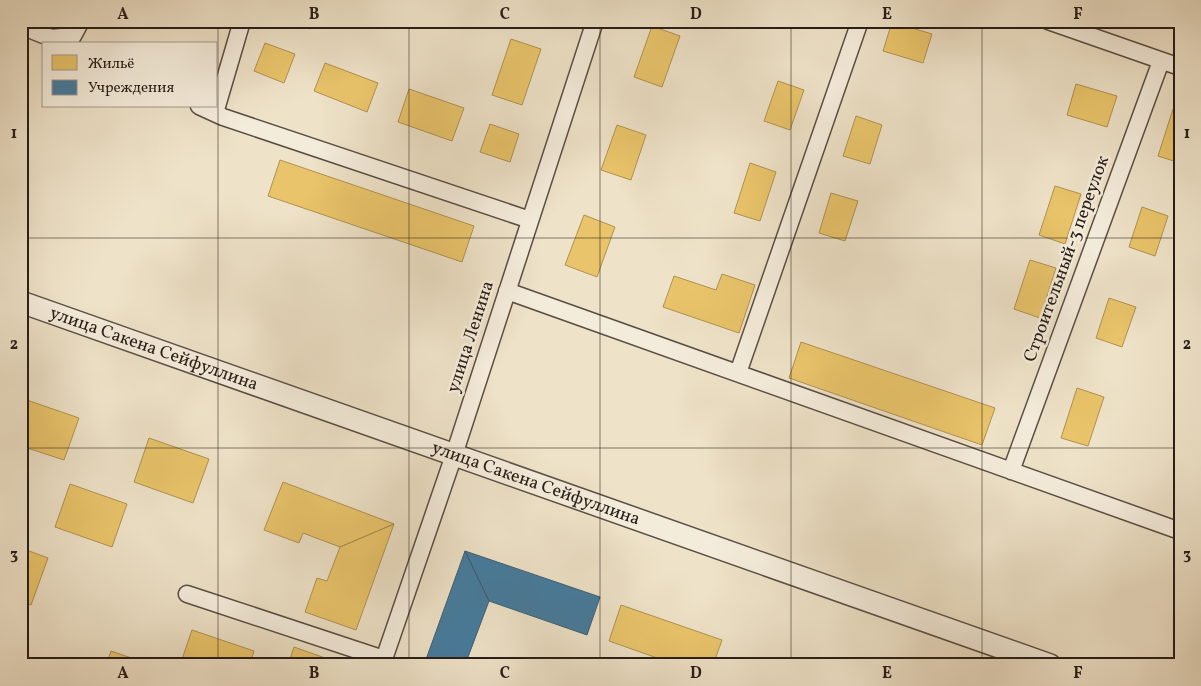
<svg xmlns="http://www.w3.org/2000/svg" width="1201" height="686" viewBox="0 0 1201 686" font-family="Vollkorn,serif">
  <rect width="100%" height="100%" fill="#eee2c8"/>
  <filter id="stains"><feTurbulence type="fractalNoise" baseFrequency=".004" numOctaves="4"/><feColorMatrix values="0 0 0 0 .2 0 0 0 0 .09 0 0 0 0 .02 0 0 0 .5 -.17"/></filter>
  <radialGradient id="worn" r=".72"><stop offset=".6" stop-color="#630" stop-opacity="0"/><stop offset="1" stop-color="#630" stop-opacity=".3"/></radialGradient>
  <!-- homes -->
  <path fill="#e9c46a" stroke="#af9251" d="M287 21H313L310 29Z
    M1147 21H1167L1164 28Z
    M892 22 932 34 923 63 883 51Z
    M652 26 680 36 662 87 634 77Z
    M511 39 541 49 522 105 492 95Z
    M265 43 295 54 284 83 254 71Z
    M325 63 378 83 367 112 314 91Z
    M778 81 804 90 790 130 764 121Z
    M1076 84 1117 96 1107 127 1067 115Z
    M409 89 464 108 452 141 398 122Z
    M1173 109 1180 112V163L1158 156Z
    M856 116 882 125 870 164 843 156Z
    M490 124 519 134 510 162 480 152Z
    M617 125 646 135 631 180 601 170Z
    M280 160 474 226 462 262 268 196Z
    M750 163 776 172 760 221 734 213Z
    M1055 186 1081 194 1065 244 1039 235Z
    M831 193 858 201 845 241 819 233Z
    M1142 207 1168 216 1155 256 1129 247Z
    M584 215 615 227 597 277 565 265Z
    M1030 260 1056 268 1040 318 1014 309Z
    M722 274 755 285 739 333 663 307 674 276 716 290Z
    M1109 298 1136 307 1122 347 1096 338Z
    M801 342 995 408 982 445 789 378Z
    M1077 388 1104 397 1088 446 1061 438Z
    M21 398 79 418 64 460 21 446Z
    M149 438 209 459 193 503 134 482Z
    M283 482 394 524 340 547 303 533 299 543 264 530Z
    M70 484 127 504 112 547 55 527Z
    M394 524 356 630 305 612 317 578 327 581 340 547Z
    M21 548 48 558 31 605 21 601Z
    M621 605 722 640 713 665H677L609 641Z
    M192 630 254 651 250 665H180Z
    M294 647 342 664V665H288Z
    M111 651 152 665H106Z"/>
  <!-- public -->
  <path fill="#457b9d" stroke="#3c5f75" d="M465 551 489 601 465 665H424Z
    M465 551 600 597 587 635 489 601Z"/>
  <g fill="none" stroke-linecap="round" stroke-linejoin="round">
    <defs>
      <path id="minor" d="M1048 21 1180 67
        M21 26 51 38 73 36 81 21
        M199 106 223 117 530 220
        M215 113 242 21
        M507 291 1180 531
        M738 373 860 21
        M1011 471 1161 61
        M187 594 384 659
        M382 665 454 455 595 21"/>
      <g id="tertiary">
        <path id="s1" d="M21 302 1050 665"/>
      </g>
    </defs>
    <!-- minor casing -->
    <use href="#minor" stroke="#5a4e44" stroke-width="19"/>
    <!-- tertiary casing -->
    <use href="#tertiary" stroke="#5a4e44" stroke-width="24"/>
    <!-- minor -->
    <use href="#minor" stroke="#f4ecdb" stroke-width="16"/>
    <!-- tertiary -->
    <use href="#tertiary" stroke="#f4ecdb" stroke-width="21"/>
  </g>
  <!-- grid -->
  <path fill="none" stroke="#281d18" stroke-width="1" stroke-opacity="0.55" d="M218 21V665M409 21V665M600 21V665M791 21V665M982 21V665M21 238H1180M21 448H1180"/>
  <g text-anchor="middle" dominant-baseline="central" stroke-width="5" stroke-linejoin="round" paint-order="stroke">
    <!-- street labels -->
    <g font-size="18" fill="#281d18" stroke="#f4ecdb">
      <text transform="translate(1067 259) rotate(-70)">Строительный-3 переулок</text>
      <text transform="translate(471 337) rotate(-72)">улица Ленина</text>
      <text stroke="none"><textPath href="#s1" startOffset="141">улица Сакена Сейфуллина</textPath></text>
      <text stroke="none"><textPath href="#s1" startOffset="546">улица Сакена Сейфуллина</textPath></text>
    </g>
  </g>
  <!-- margin -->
  <rect width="1201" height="686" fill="none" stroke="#eee2c8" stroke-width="55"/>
  <!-- legend -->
  <rect x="42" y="42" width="175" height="65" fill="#f4ecdb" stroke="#a2998d"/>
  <rect x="52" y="55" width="25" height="15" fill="#e9c46a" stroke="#a2998d"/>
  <text x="88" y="68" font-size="15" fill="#281d18">Жильё</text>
  <rect x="52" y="80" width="25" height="15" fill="#457b9d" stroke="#a2998d"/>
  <text x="88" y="92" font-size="15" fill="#281d18">Учреждения</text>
  <rect x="28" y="28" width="1146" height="630" fill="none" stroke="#281d18" stroke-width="2"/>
  <g font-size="16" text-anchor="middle" font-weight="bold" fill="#281d18">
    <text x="123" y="19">A</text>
    <text x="314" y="19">B</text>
    <text x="505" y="19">C</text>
    <text x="696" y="19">D</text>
    <text x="887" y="19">E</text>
    <text x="1078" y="19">F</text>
    <text x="14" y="138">1</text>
    <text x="1187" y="138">1</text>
    <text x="14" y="349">2</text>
    <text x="1187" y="349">2</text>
    <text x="14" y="559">3</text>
    <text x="1187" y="559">3</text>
    <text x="123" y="678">A</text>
    <text x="314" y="678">B</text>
    <text x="505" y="678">C</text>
    <text x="696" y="678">D</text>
    <text x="887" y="678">E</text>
    <text x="1078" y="678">F</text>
  </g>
  <rect width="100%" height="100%" filter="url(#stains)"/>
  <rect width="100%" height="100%" fill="url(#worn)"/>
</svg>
